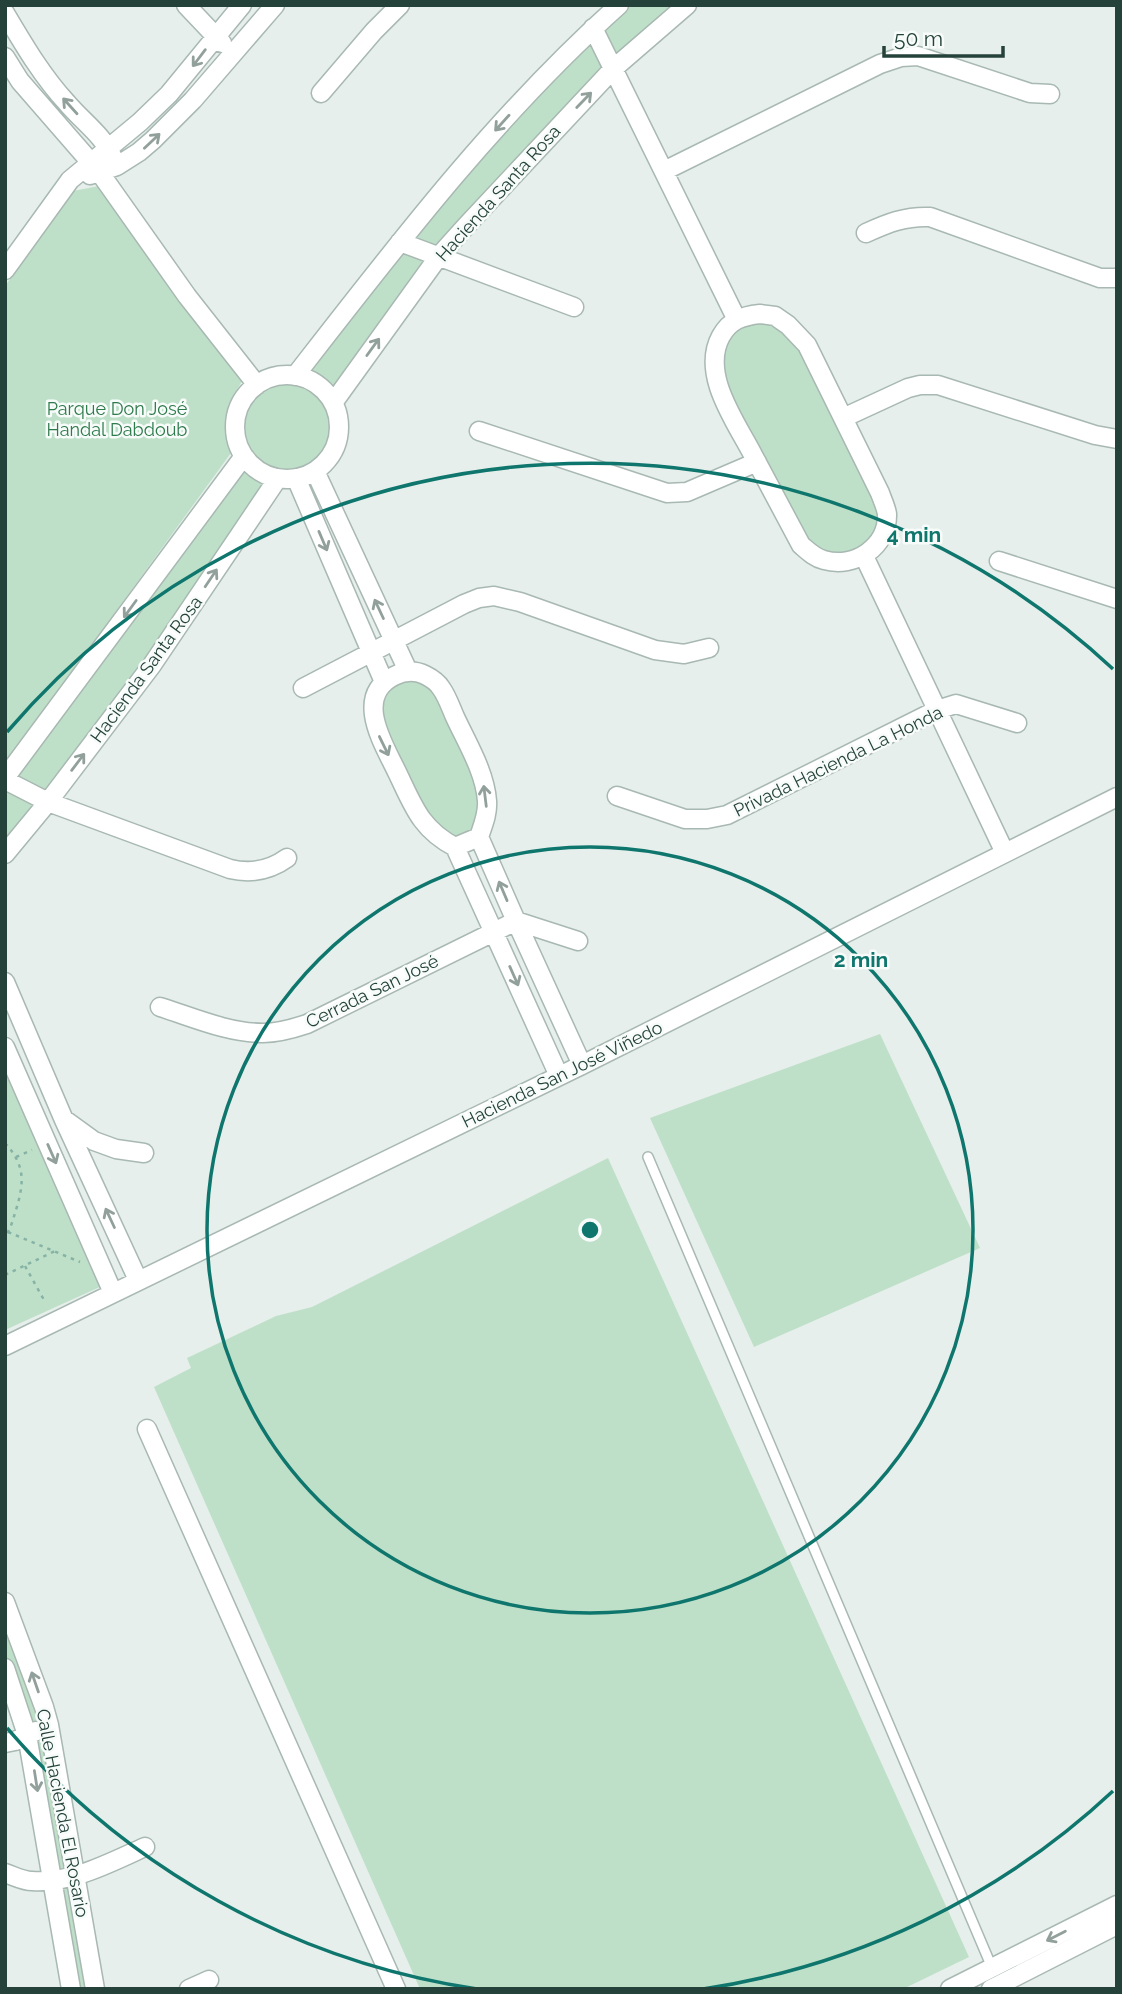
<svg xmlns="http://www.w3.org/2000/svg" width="1122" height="1994" viewBox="0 0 1122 1994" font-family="Raleway,sans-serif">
  <rect width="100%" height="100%" fill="#e6efeb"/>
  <!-- green -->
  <path fill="#bfe0c8" d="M626 5H682L614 63 598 29Z
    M592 35 607 68 439 250 408 240 505 124Z
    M99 186 242 381 228 405V433L231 453 5 764V286L73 191Z
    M403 248 433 258 334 395C324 385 316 375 302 374Z
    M761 318 781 324 805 348 883 514 870 545 841 559 804 543 723 389 720 346 731 330Z
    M240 426a46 46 0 1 1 92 0a46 46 0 1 1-92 0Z
    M244 462 262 478 272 481 41 804 5 845V786Z
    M410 677 437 688 482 795 476 833 461 840 423 818 378 727 386 687Z
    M880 1034 980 1248 754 1347 650 1118Z
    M5 1070 102 1286 5 1330Z
    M608 1158 969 1957 903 1989H420L154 1387 191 1368 187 1358 276 1316 312 1307Z
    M5 1612 40 1707 91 1989H74L5 1665Z"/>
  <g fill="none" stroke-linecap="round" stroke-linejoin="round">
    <defs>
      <path id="lane" d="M648 1157 993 1970"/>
      <path id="street" d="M186 5 222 43
        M5 13C24 45 42 76 67 103 82 121 104 136 113 158
        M593 28 736 318
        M5 57 20 81 100 173 187 296 257 385
        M321 93 374 31 400 5
        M664 171 880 64 901 57 918 56 1030 93 1050 94
        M90 175 117 166 139 152 153 140 193 100 275 5
        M866 233C888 223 905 216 930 217L1100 278H1117
        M400 242 574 307
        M5 270 70 180 140 122 169 94 242 5
        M760 314 775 316 788 325 807 345 880 493C882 499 886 507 887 514 888 547 854 569 824 560 815 558 808 551 801 545 785 515 769 485 753 455 736 422 700 374 721 336 730 320 742 316 760 314Z
        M235 427a52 52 0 1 1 104 0a52 52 0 1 1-104 0Z
        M295 376C396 246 496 115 619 5
        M333 403 439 256 466 226 613 69 687 5
        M843 418 908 388 920 385H938L1095 435 1117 439
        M479 431 667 493 687 492 757 462
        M315 471 408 671
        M296 478 384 682
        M864 556 1005 853
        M999 561 1117 599
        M303 688 464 604 479 598 494 596 520 602 655 650 684 654 709 648
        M5 778 244 456
        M5 780 48 802 230 869C251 874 269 871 287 858
        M617 796 685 819H707L727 815 937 710 956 704 1017 723
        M479 837 516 921 582 1065
        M455 847 479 837C483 825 488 814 487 801 485 772 467 743 455 717 451 708 447 696 441 688 438 683 431 678 425 675 415 670 404 671 394 676 356 695 380 738 393 764 412 801 417 827 455 847L559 1076
        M5 854 48 802 152 665 278 478
        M5 982 64 1120 138 1280
        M160 1007C192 1017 228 1033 263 1033 278 1033 292 1029 307 1024L516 921 578 941
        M5 1047 113 1293
        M65 1120 94 1141 116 1149 144 1153
        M5 1346 582 1065 1117 797
        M147 1429 396 1989
        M5 1602 44 1707 49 1725 95 1989
        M5 1668 27 1735 71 1989
        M5 1743 15 1741 36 1731
        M5 1873C14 1876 23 1881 32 1881 71 1884 111 1862 145 1847
        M189 1989 209 1980
        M950 1989 1117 1905
        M991 1989 1117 1925"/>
    </defs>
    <!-- lane casing -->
    <use href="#lane" stroke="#a8b8b2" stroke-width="12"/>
    <!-- street casing -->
    <use href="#street" stroke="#a8b8b2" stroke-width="21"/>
    <!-- path -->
    <path stroke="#86b3a5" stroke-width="2.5" stroke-dasharray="3.5 5" stroke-linecap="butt" d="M5 1143C26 1166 24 1183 16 1210 13 1219 11 1229 5 1236
      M16 1157 32 1150
      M8 1232 80 1262
      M25 1266 44 1300
      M5 1275 55 1251"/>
    <!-- lane -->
    <use href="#lane" stroke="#fff" stroke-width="9"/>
    <!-- street -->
    <use href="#street" stroke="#fff" stroke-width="18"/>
  </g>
  <!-- one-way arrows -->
  <defs><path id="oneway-shaft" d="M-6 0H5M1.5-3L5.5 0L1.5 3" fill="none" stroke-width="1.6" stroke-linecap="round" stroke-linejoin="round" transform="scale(1.75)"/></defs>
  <g stroke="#92a09c">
    <use href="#oneway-shaft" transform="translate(199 58) rotate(127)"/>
    <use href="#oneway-shaft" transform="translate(584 100) rotate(-46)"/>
    <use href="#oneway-shaft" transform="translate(70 106) rotate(-132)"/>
    <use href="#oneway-shaft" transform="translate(502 123) rotate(132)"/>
    <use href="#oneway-shaft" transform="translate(152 141) rotate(-43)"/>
    <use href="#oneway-shaft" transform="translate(373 347) rotate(-54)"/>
    <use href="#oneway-shaft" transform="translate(323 541) rotate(67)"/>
    <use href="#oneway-shaft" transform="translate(211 578) rotate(-56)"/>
    <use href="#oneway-shaft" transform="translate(130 609) rotate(126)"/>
    <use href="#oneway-shaft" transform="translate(379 609) rotate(-115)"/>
    <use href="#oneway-shaft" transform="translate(384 746) rotate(64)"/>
    <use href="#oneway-shaft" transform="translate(78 762) rotate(-53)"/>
    <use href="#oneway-shaft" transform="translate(485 796) rotate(-97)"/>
    <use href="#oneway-shaft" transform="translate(503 891) rotate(-113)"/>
    <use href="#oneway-shaft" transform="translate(514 976) rotate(66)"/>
    <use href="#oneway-shaft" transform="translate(52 1154) rotate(66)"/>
    <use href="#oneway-shaft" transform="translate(110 1218) rotate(-115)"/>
    <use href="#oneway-shaft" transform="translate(35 1682) rotate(-109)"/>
    <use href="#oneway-shaft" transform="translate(36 1781) rotate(81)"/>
    <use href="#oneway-shaft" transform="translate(1056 1936) rotate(153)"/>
  </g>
  <!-- distance rings -->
  <g fill="none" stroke="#0f766e" stroke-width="3.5">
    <circle cx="590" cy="1230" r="383"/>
    <path d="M1113 1791A767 767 0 0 1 703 1989M477 1989A767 767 0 0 1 7 1728M7 732A767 767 0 0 1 1113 669"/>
  </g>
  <g text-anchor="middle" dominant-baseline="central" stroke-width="5" stroke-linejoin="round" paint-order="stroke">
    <!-- street labels -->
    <g font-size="18" fill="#24423a" stroke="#f7fbf9">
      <text transform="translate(498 193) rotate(-48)">Hacienda Santa Rosa</text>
      <text transform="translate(146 669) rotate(-54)">Hacienda Santa Rosa</text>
      <text transform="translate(838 761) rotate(-26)">Privada Hacienda La Honda</text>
      <text transform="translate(372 991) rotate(-26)">Cerrada San José</text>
      <text transform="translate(562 1074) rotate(-26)">Hacienda San José Viñedo</text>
      <text transform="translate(63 1813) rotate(79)">Calle Hacienda El Rosario</text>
    </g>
    <!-- park labels -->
    <g font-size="18" fill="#2d7a4b" stroke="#f7fbf9">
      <text x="117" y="408">Parque Don José<tspan x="117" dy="21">Handal Dabdoub</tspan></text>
    </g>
  </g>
  <circle cx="590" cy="1230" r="10" fill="#0f766e" stroke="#f7fbf9" stroke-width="3.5"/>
  <g font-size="21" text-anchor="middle" font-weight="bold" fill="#0f766e" stroke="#f7fbf9" stroke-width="5" stroke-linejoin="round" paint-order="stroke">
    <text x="914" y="542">4 min</text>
    <text x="861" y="967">2 min</text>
  </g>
  <!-- border -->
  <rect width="1122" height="1994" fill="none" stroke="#24423a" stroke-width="14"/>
  <!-- scale -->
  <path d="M884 46v10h119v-10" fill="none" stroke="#24423a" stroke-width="3.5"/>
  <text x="894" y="46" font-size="21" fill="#24423a" stroke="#f7fbf9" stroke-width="5" paint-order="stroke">50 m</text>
</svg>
